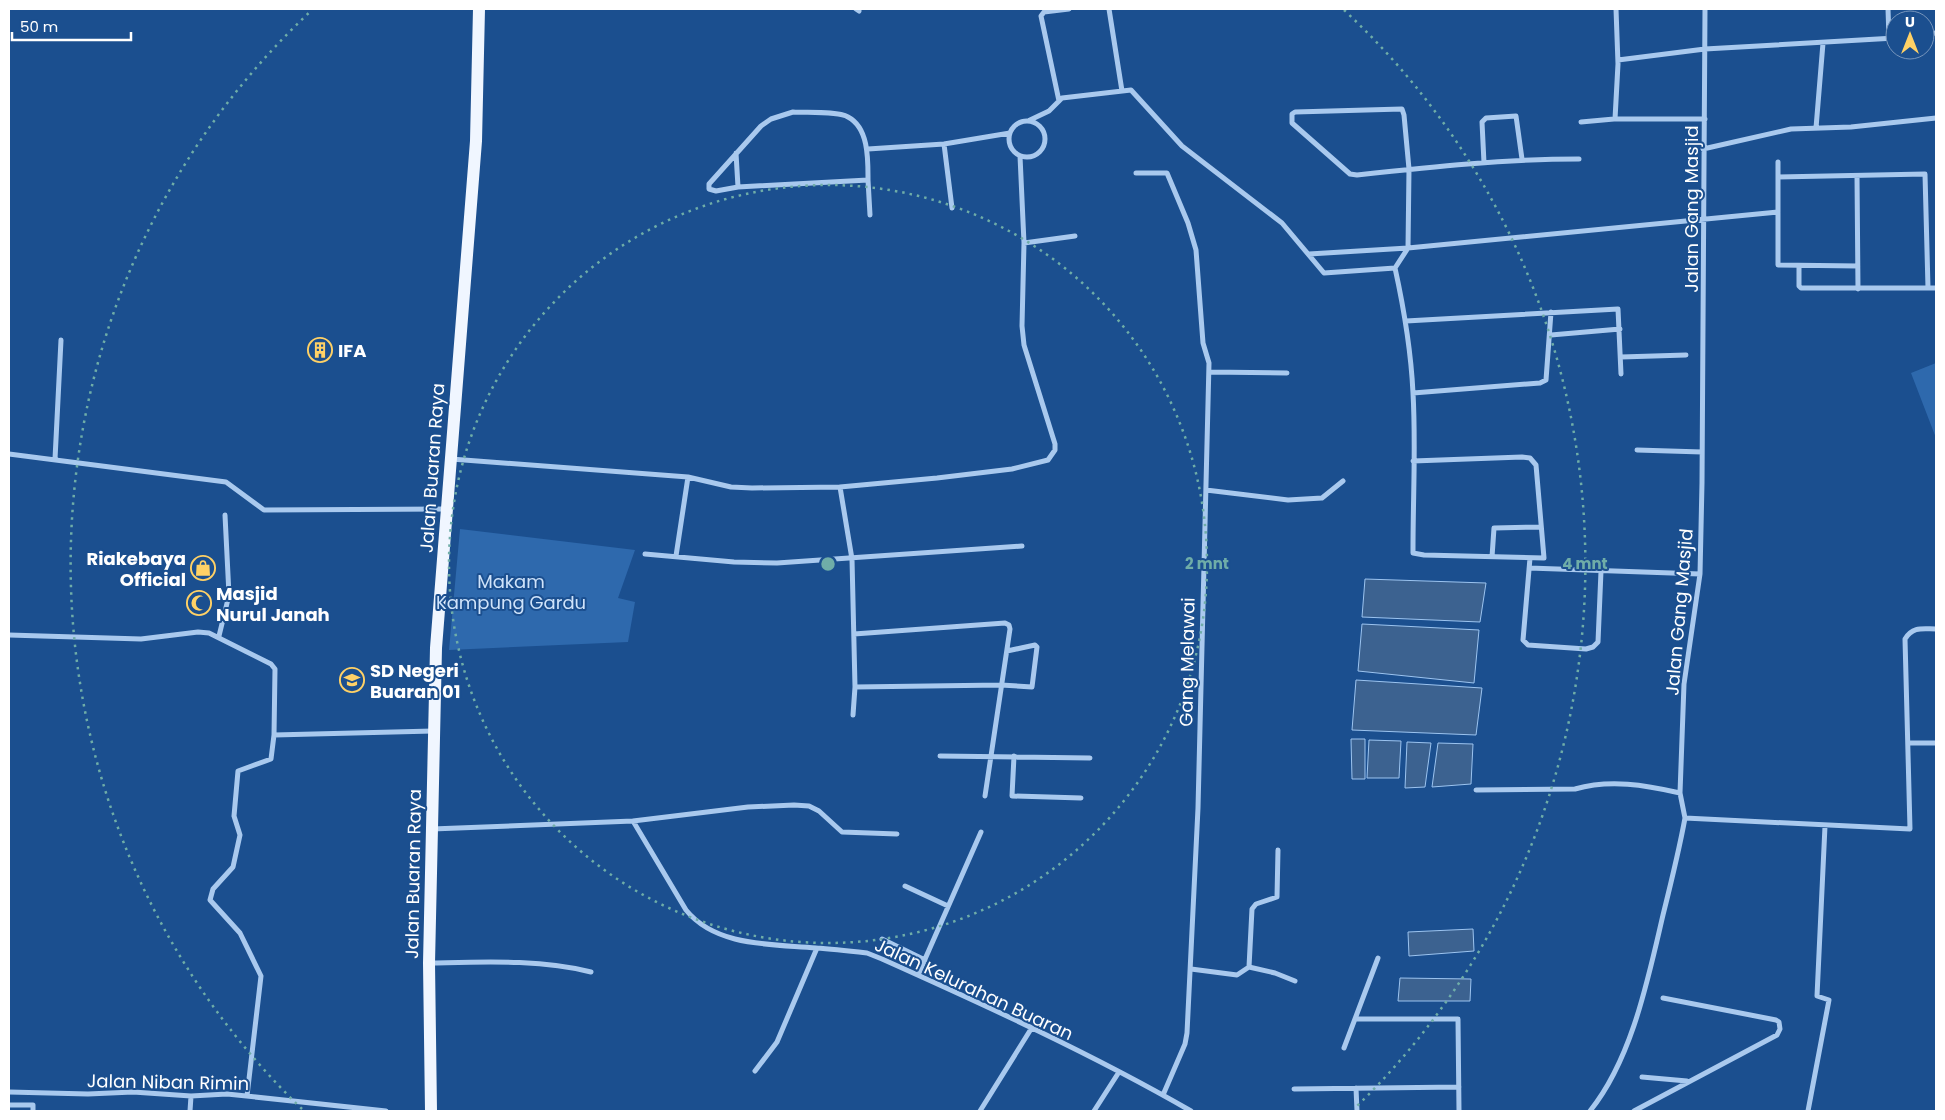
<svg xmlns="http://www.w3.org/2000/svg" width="1945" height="1120" viewBox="0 0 1945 1120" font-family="Poppins,sans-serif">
  <rect width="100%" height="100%" fill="#1b4f8f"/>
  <!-- green -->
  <path fill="#2e69ad" d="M1936 363V438L1911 373Z
    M460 529 635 550 618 598 635 602 628 642 449 650Z"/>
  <!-- water -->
  <path fill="#3c6290" stroke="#9cc4f0" d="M1365 579 1486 583 1480 622 1362 617Z
    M1362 624 1479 630 1474 683 1358 671Z
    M1356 680 1482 688 1476 735 1352 730Z
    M1351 739H1365V779H1352Z
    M1369 740 1401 741 1399 778H1367Z
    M1407 742 1431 743 1425 787 1405 788Z
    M1438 743 1473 744 1471 784 1432 787Z
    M1473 929 1474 951 1409 956 1408 932Z
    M1400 978 1471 979 1470 1001H1398Z"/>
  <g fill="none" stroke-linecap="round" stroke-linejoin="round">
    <!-- minor -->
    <path stroke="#a9c9ee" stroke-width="5" d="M856 9 859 11
      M1109 9 1122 91
      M1888 9 1889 39
      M1925 34 1936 33
      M1618 60 1705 49 1895 38
      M1059 101 1041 16 1044 12 1069 9
      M793 112C807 113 837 111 848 117 869 128 868 160 868 180L738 187 716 191 709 189V184L761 126 771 119Z
      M1615 119 1618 64 1616 9
      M1030 120 1049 111 1062 98 1131 90 1182 146 1282 223 1324 273 1395 268
      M1009 139a18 18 0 1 1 36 0a18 18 0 1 1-36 0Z
      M1581 122 1614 119H1705
      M1816 128 1823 43
      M944 144 952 208
      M868 149 944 144 1010 133
      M1703 149 1791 129 1851 127 1936 118
      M736 153 738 187
      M1778 162V265L1858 266
      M1484 163 1482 122 1486 118 1516 116 1522 159
      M1136 173H1167L1188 223 1196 250 1203 343 1209 363 1198 808 1187 1033 1185 1044 1163 1095
      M1857 176 1858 289
      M1778 177 1925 174 1928 288
      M868 180 870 215
      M1024 243 1075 236
      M1309 254 1408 248 1778 212
      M1799 266V286L1801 288H1936
      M1406 321 1618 309 1621 374
      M1551 335 1620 329
      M1621 357 1686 355
      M1209 372 1287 373
      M1413 393 1540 383 1546 380 1551 312
      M1637 450 1702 452
      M9 454 226 482 264 510 446 509
      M55 459 61 340
      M451 459 688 477 731 487 752 488 840 487 937 478 1012 469 1048 460 1055 450V444L1024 345 1022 326 1024 243 1020 156
      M1413 461 1522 457 1530 458 1536 465 1544 558 1424 555 1413 553V549C1413 497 1416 445 1413 393 1411 351 1404 309 1395 268L1408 248 1409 169 1404 115 1402 109 1295 112 1292 114V123L1350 174 1357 175C1431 167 1505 159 1579 159
      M840 487 852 559 855 687 853 715
      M1206 490 1288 500 1322 498 1343 481
      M645 554 734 562 777 563 1022 546
      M676 556 688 477
      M1492 557 1494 528 1541 527
      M1530 558 1523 640 1528 645 1586 649 1593 647 1598 642 1601 571
      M1529 568 1700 574
      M854 634 1005 623 1009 625 1010 629 985 796
      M9 635 141 639 198 632 209 633 271 664 275 669 274 735 433 731
      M219 636 229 595 225 515
      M855 687 1001 685 1032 687 1037 647 1035 645 1007 651
      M1909 743H1936
      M940 756 1090 758
      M1014 756 1012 796 1081 798
      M1476 790 1575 789C1610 779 1645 785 1680 793
      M1685 818 1910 829 1905 639C1913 626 1923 629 1936 629
      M633 821 748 807 794 805 809 806 819 811 842 832 897 834
      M432 829 633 821 686 910C716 947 772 944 816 948 833 949 850 951 867 953L882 959C987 1006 1092 1054 1191 1111
      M905 886 948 906
      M882 939 925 960
      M430 963C482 962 540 959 591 972
      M1249 967 1275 973 1295 981
      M1191 969 1237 975 1249 967 1252 909 1256 904 1277 897 1278 850
      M918 975 981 832
      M1355 1019H1458L1459 1111
      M1344 1048 1378 958
      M755 1071 777 1042 817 948
      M1642 1077 1687 1081
      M1356 1088 1357 1111
      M1294 1089 1459 1087
      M9 1092 88 1094 133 1092 191 1096 227 1094 386 1111
      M247 1096 261 976 240 933 210 900 213 889 233 867 240 835 234 816 238 771 271 759 274 735
      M9 1105H33V1111
      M190 1111 191 1096
      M980 1111 1031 1029
      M1094 1111 1119 1072
      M1590 1111C1632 1059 1648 979 1663 915 1671 883 1679 851 1685 818L1680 793 1684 684 1700 574 1702 483 1705 9
      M1634 1111 1777 1035 1780 1029 1779 1022 1776 1020 1663 998
      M1808 1111 1829 1000 1817 996 1825 826"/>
    <!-- primary -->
    <path stroke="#f0f6ff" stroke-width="12" d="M431 1111 429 963 436 648 476 141 479 9"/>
  </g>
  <!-- distance rings -->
  <g fill="none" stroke="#6fada8" stroke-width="2.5" stroke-dasharray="2.5 5">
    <circle cx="828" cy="564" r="379"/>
    <path d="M302 1109A757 757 0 0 1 312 10M1344 10A757 757 0 0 1 1354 1109"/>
  </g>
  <!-- icons -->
  <defs>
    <symbol id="building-ring" viewBox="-11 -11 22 22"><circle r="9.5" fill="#1b4f8f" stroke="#ffd166" stroke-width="1.5"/><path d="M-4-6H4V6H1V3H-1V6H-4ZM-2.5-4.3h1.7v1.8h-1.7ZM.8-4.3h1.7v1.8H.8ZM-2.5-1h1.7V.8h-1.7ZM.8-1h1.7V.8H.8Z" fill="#ffd166"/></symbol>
    <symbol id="shop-ring" viewBox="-11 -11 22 22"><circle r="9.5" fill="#1b4f8f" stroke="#ffd166" stroke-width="1.5"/><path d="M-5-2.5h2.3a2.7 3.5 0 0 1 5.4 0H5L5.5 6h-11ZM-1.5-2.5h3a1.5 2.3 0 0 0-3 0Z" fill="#ffd166"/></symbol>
    <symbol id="mosque-ring" viewBox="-11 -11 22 22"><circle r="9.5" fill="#1b4f8f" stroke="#ffd166" stroke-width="1.5"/><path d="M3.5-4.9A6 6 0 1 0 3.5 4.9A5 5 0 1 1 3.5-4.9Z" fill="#ffd166"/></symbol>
    <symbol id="school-ring" viewBox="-11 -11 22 22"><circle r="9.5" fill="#1b4f8f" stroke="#ffd166" stroke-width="1.5"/><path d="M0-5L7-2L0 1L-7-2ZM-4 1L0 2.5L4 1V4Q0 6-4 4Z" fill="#ffd166"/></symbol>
  </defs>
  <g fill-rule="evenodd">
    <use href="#building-ring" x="306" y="336" width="28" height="28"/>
    <use href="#shop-ring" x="189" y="554" width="28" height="28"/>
    <use href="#mosque-ring" x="185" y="589" width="28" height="28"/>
    <use href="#school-ring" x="338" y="666" width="28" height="28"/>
  </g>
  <g text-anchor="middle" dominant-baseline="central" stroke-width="4" stroke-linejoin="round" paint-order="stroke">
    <!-- street labels -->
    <g font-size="18" fill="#fff" stroke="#1b4f8f">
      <text transform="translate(1691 209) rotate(-90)">Jalan Gang Masjid</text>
      <text transform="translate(432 468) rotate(-86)">Jalan Buaran Raya</text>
      <text transform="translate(1679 612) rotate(-85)">Jalan Gang Masjid</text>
      <text transform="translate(1187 662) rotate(-89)">Gang Melawai</text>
      <text transform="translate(413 874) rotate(-89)">Jalan Buaran Raya</text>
      <text transform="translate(974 989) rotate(25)">Jalan Kelurahan Buaran</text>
      <text transform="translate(168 1082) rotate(1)">Jalan Niban Rimin</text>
    </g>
    <!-- poi labels -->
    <g font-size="18" font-weight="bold" fill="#fff" stroke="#1b4f8f" text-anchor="start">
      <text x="338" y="350">IFA</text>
      <text x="186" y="558" text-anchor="end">Riakebaya<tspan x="186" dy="21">Official</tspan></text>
      <text x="216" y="593">Masjid<tspan x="216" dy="21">Nurul Janah</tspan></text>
      <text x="370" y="670">SD Negeri<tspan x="370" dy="21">Buaran 01</tspan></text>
    </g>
    <!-- park labels -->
    <g font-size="18" fill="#cfe3fa" stroke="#1b4f8f">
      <text x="511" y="581">Makam<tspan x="511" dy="21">Kampung Gardu</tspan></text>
    </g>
  </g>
  <circle cx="828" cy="564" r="8" fill="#6fada8" stroke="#1b4f8f" stroke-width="2.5"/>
  <g font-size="15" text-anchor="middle" font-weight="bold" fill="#6fada8" stroke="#1b4f8f" stroke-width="4" stroke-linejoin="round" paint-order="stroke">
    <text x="1207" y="569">2 mnt</text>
    <text x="1585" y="569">4 mnt</text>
  </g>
  <!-- border -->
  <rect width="1945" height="1120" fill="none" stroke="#ffffff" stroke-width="20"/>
  <!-- north arrow -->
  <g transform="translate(1910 35)"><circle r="24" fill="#1b4f8f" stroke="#7695bc"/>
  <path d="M0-4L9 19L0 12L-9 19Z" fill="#ffd166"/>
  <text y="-8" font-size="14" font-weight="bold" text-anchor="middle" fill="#ffffff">U</text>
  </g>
  <!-- scale -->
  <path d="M12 32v8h119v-8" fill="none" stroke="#ffffff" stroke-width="2.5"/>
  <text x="20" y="32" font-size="15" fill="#ffffff" stroke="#1b4f8f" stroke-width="4" paint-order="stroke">50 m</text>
</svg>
